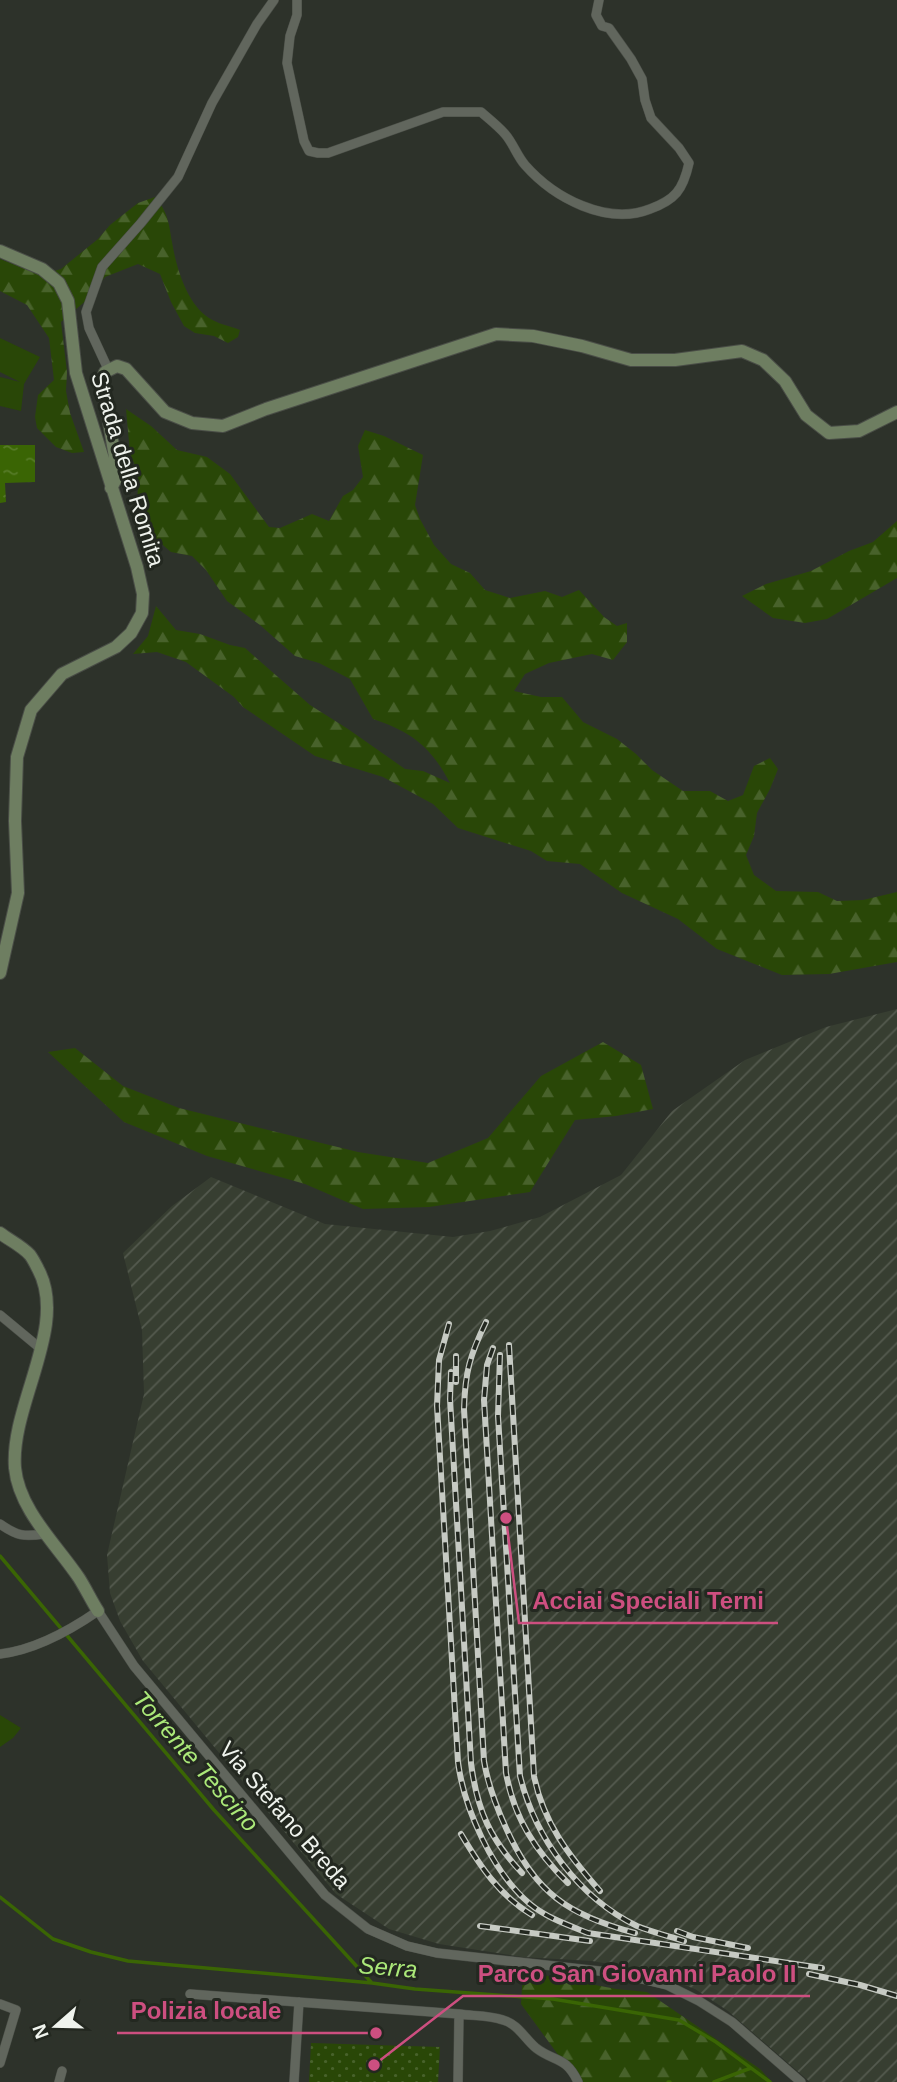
<svg xmlns="http://www.w3.org/2000/svg" width="897" height="2082" viewBox="0 0 897 2082" font-family="Arial,sans-serif">
  <defs>
    <pattern id="industrial-furrows" width="10" height="10" patternUnits="userSpaceOnUse" patternTransform="scale(1.75)"><rect width="10" height="10" fill="#373e31"/><path d="M-1 1l2-2M0 10L10 0M9 11l2-2" fill="none" stroke="#545a4f"/></pattern>
    <pattern id="forest-firs" width="22" height="20" patternUnits="userSpaceOnUse" patternTransform="scale(1.75)"><rect width="22" height="20" fill="#294707"/><path d="M5 1l3.5 6h-7zM16 11l3.5 6h-7z" fill="#48622b"/></pattern>
    <pattern id="park-dots" width="8" height="8" patternUnits="userSpaceOnUse" patternTransform="scale(1.75)"><rect width="8" height="8" fill="#294707"/><path d="M2 2h.1M6 6h.1" fill="none" stroke="#48622b" stroke-width="1.8" stroke-linecap="round"/></pattern>
    <pattern id="water-ripples" width="26" height="14" patternUnits="userSpaceOnUse" patternTransform="scale(1.75)"><rect width="26" height="14" fill="#3a6504"/><path d="M2 4q2-2 4 0t4 0M15 11q2-2 4 0t4 0" fill="none" stroke="#577c29"/></pattern>
  </defs>
  <rect width="100%" height="100%" fill="#2d322a"/>
  <!-- industrial -->
  <path fill="url(#industrial-furrows)" d="M897 1009V2082H810L728 2011 695 1989 644 1970 592 1961 522 1957 439 1944 389 1929 336 1894 143 1661 120 1621 110 1593 107 1555 144 1394 142 1330 123 1253 172 1206 211 1177 325 1224 453 1237 490 1231 540 1217 621 1175 672 1111 745 1060 826 1027Z"/>
  <!-- grass -->
  <path fill="#294707" d="M0 338 40 357 24 384 21 411 0 406V377L20 382 0 372Z
    M0 1715 21 1728 13 1738 0 1747Z"/>
  <!-- forest -->
  <path fill="url(#forest-firs)" d="M155 197C168 212 169 224 172 242 176 267 187 304 209 318 218 324 230 326 240 330L238 337 228 343 214 336 195 333 184 326 171 302 160 274 138 264 105 277 89 298 61 322 67 372 66 391 70 413 84 452 72 453 56 447 37 428 35 417 38 395 54 380 49 338 27 305 0 291V259L41 275 61 269 98 239 110 225 138 203Z
    M126 409 151 426 177 450 207 457 230 474 269 527 280 528 312 514 329 521 343 496 353 490 363 477 358 446 365 430 384 436 423 455 415 505 420 519 434 545 451 564 470 573 485 590 510 598 545 591 562 597 579 590 604 617 617 626 627 623V642L613 660 592 654 549 663 525 674 514 691 541 697H562L583 722 617 739 636 754 652 770 683 791H710L728 801 743 795 754 766 770 758 778 769 770 789 757 813 754 836 746 855 754 875 776 891 818 892 837 901 863 900 897 892V962L829 974 782 975 717 949 678 919 622 893 580 864 547 861 531 851 458 828 433 804 383 777 315 756 243 707 234 697 186 662 157 652 133 654 148 636 156 606 176 630 200 634 230 645 245 648 310 705 348 729 405 769 423 771 450 783C431 747 412 732 373 719L350 679 319 663 295 656 260 625 227 601 206 570 192 556 171 552 137 523 138 473 130 453Z
    M897 521V578L827 619 805 623 773 618 742 596 766 584 811 571 849 551 873 542Z
    M603 1042 641 1065 653 1109 616 1116 575 1120 530 1192 429 1207 363 1209 305 1184 207 1156 124 1122 48 1052 75 1048 123 1086 179 1108 358 1152 428 1163 488 1138 541 1076Z
    M523 1971 616 1989 647 1992 760 2069 772 2082H578L521 2004Z"/>
  <!-- park -->
  <path fill="url(#park-dots)" d="M311 2043 440 2047 438 2082H309Z"/>
  <!-- water -->
  <path fill="url(#water-ripples)" d="M0 445H35V482L5 483 6 502 0 503Z"/>
  <g fill="none" stroke-linecap="round" stroke-linejoin="round">
    <!-- stream -->
    <path stroke="#3a6504" stroke-width="3.5" d="M0 1556 214 1810 371 1982
      M0 1897 53 1939 91 1952 128 1961 372 1983 415 1989 553 1999 679 2020 716 2042 770 2082
      M668 2082H670
      M714 2082 751 2068"/>
    <defs>
      <path id="street" d="M297 0V15L290 36 287 63 304 141 309 151 318 153H328L443 112H481C489 119 498 126 505 134 513 143 517 156 525 165 554 198 607 226 650 209 675 200 683 190 689 163L679 148 651 118 645 100 642 79 631 59 609 28 602 26 596 15 599 0
        M108 369 89 328 86 312 102 267 141 223 178 177 212 103 257 24 274 0
        M0 1315 41 1349
        M0 1524C17 1536 24 1537 44 1534
        M0 1654C35 1650 69 1631 98 1611L134 1666 325 1895 368 1929 407 1946 437 1953 617 1973 667 1985 699 2001 732 2022 801 2082
        M190 1994 459 2014 458 2082
        M0 2004 16 2010 0 2063
        M459 2014C472 2016 489 2015 503 2020 518 2024 525 2039 536 2048 554 2062 566 2056 578 2082
        M59 2082 62 2071
        M294 2082 299 2002"/>
      <path id="secondary" d="M0 251 42 269 59 283 68 301 76 373 137 567 143 594 142 613 131 633 116 647 62 674 31 710 17 757 15 821 18 893 0 973
        M111 488 116 479 117 469 102 381 105 372 117 366 126 369 165 412 192 423 223 426 266 409 496 334 533 336 582 346 631 360H675L742 351 763 360 785 381 806 415 829 433 859 431 897 412
        M0 1233C9 1240 22 1246 30 1255 33 1259 36 1265 38 1269 69 1326 10 1405 15 1468 19 1510 57 1545 79 1578 86 1589 91 1600 98 1611"/>
    </defs>
    <!-- street casing -->
    <use href="#street" stroke="#4a4e47" stroke-width="10"/>
    <!-- secondary casing -->
    <use href="#secondary" stroke="#4a4e47" stroke-width="14"/>
    <!-- street -->
    <use href="#street" stroke="#61665d" stroke-width="9"/>
    <!-- secondary -->
    <use href="#secondary" stroke="#6e7e61" stroke-width="12"/>
    <defs>
      <path id="rail" d="M486 1322C470 1355 465 1372 464 1409L484 1761C488 1785 496 1806 506 1828 535 1893 568 1915 635 1933
        M449 1324 439 1360 437 1406 458 1762C464 1809 493 1873 530 1904 547 1918 568 1925 588 1933L822 1968
        M509 1345 534 1776C543 1822 569 1856 600 1891
        M493 1348 487 1365 484 1400 506 1773C514 1818 536 1852 568 1883
        M500 1355 498 1416 520 1776C535 1838 579 1898 637 1926 652 1932 668 1936 684 1941
        M456 1356V1382
        M451 1372 450 1399 471 1763C477 1810 490 1839 522 1873
        M461 1834C480 1866 499 1895 532 1915
        M480 1926 590 1941
        M677 1931 693 1937 748 1948
        M809 1974 860 1985 897 1996"/>
    </defs>
    <!-- rail casing -->
    <use href="#rail" stroke="#c6cac3" stroke-width="6"/>
    <!-- rail -->
    <use href="#rail" stroke="#232820" stroke-width="3.5" stroke-dasharray="10" stroke-linecap="butt"/>
  </g>
  <g text-anchor="middle" dominant-baseline="central" stroke-width="6" stroke-linejoin="round" paint-order="stroke">
    <!-- street labels -->
    <g font-size="23" fill="#eff3ed" stroke="#232820">
      <text transform="translate(128 469) rotate(73)">Strada della Romita</text>
      <text transform="translate(285 1815) rotate(49)">Via Stefano Breda</text>
    </g>
    <!-- water labels -->
    <g font-size="24" font-style="italic" fill="#abe979" stroke="#232820">
      <text transform="translate(196 1761) rotate(49)">Torrente Tescino</text>
      <text transform="translate(388 1967) rotate(5)">Serra</text>
    </g>
  </g>
  <!-- callouts -->
  <path fill="none" stroke="#cd4f80" stroke-width="2.5" d="M506 1518L519 1623H778M374 2065L463 1996H810M376 2033L295 2033H117"/>
  <g fill="#cd4f80" stroke="#232820" stroke-width="2.5">
    <circle cx="506" cy="1518" r="7"/>
    <circle cx="374" cy="2065" r="7"/>
    <circle cx="376" cy="2033" r="7"/>
  </g>
  <g font-size="24" text-anchor="middle" font-weight="bold" fill="#cd4f80" stroke="#232820" stroke-width="6" stroke-linejoin="round" paint-order="stroke">
    <text x="648" y="1609">Acciai Speciali Terni</text>
    <text x="637" y="1982">Parco San Giovanni Paolo II</text>
    <text x="206" y="2019">Polizia locale</text>
  </g>
  <!-- north arrow -->
  <g transform="translate(56 2026) rotate(250)" stroke="#232820" stroke-width="5" paint-order="stroke">
  <path d="M0-5L12 26L0 18L-12 26Z" fill="#eff3ed"/>
  <text y="-10" font-size="19" font-weight="bold" text-anchor="middle" fill="#eff3ed">N</text>
  </g>
</svg>
